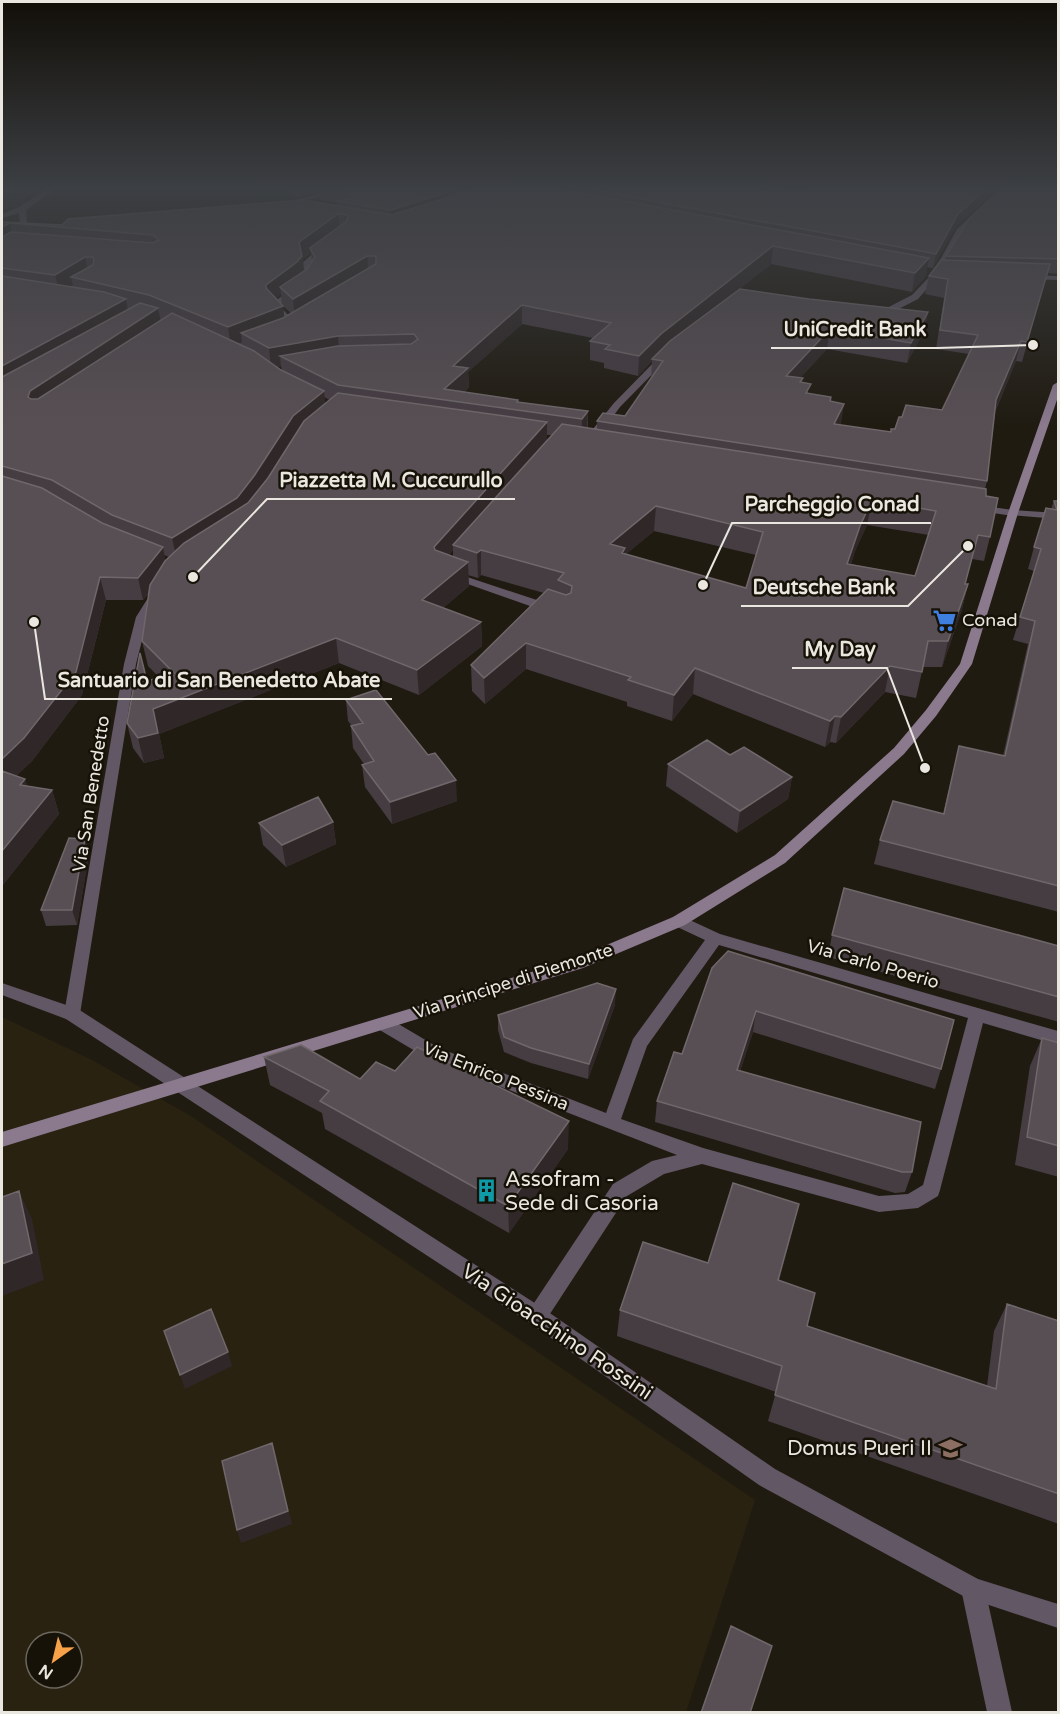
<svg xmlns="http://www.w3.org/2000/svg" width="1060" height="1714" viewBox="0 0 1060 1714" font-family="'Varela Round',sans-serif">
  <rect width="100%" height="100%" fill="#201b11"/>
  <!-- built -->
  <path fill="#292211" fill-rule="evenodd" d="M2 1017 92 1060 191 1116 755 1500 686 1712H2ZM36 1642H72V1678H36Z"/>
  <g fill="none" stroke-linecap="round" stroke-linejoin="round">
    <!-- pedestrian -->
    <path fill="#625764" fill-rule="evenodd" d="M1023 275 1058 276V280L1026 279H1023Z"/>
    <!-- minor -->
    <path fill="#625764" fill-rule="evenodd" d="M50 187H59L26 210 28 238 21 236 19 213 2 218V214L19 207Z
      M346 187H358L284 206 280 204Z
      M974 214 981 216 963 232 940 274 918 299 879 319H873V315L912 295 933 273 957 229Z
      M323 245 330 247 309 264 315 274 307 286 279 305 288 315 281 317 270 305 301 282 307 274 301 264Z
      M662 354 670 356 620 407 602 431H594L593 429 614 403Z
      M977 505 1013 510 1018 513 1013 516 973 510V506Z
      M449 571 555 606 557 609 555 612H547L445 576 443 574Z
      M157 589 163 593 148 617 136 664 80 1014 78 1019 72 1020 66 1019 64 1014 124 664 136 617 153 590Z
      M679 915 720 934 1058 1031V1045L983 1023 940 1190 938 1196 918 1208 879 1212 702 1164 664 1174 627 1196 544 1323 537 1325 530 1323 527 1316 530 1309 613 1184 652 1161 677 1155 427 1058 378 1029 376 1024 378 1019 384 1017 390 1019 439 1048 606 1113 633 1039 705 940 673 925 671 921 673 917ZM719 945 968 1018 923 1185 908 1194 879 1196 703 1148 621 1119 647 1046Z
      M973 1577 981 1581 985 1589 1012 1712H987L961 1589 965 1581Z"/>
    <!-- tertiary -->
    <path fill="#625764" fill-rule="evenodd" d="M1013 510 1058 513V519L1009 515 1008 513Z
      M2 983 78 1009 544 1309 775 1469 978 1579 1058 1604V1628L965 1597 759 1485 530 1323 66 1019 2 995Z"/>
    <!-- secondary -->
    <path fill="#8b798e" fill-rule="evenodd" d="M1058 382V397L1018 513 972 664 936 716 904 754 785 863 685 925 583 968 2 1147V1132L571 960 673 917 775 855 894 748 926 710 960 664 1008 513 1053 385Z"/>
  </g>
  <!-- wall -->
  <path fill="#463d43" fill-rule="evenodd" d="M290 187H776L955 227 933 268 927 267 926 276 912 292 771 264 737 291 928 312 924 331 907 363 827 349 800 378 809 394 831 397 830 401 844 404 840 425 891 432 895 429 902 417 942 410 969 354 936 349 944 298 925 294 929 276 945 260 946 256 1059 187V274L1047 273 1022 362 1016 361 995 412 987 481 985 489 990 537 984 561 972 559 965 584H968L962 609 942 667H923L916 698 885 692 836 743 830 742 825 747 693 694 672 721 627 706V702L526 669 485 704 472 691 471 665 544 593 481 575 478 578 468 575 469 586 443 608 481 622 482 646 419 695 339 663 159 734 164 758 144 763 133 748 127 723 147 681 159 677 148 666 142 641 149 593 143 600H106L82 695 32 761 16 776 28 786 52 790 59 814 2 886V222L62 225 337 206V203L320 200 319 192 299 197 291 195ZM311 253 312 262 307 269 304 271 303 259ZM281 294 282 305 276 298ZM283 306 291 313 284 317ZM522 324 593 338 590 341V360L604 363V368L638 376 652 361 651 378 625 416 597 421V430L588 428V411L519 402 518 400 464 392 469 387 468 372ZM281 366 282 370 277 367ZM324 397 330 400 325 404ZM547 435H552L547 442ZM867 525 929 535 915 576 851 564 855 551ZM654 531 756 555 746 588 626 554ZM453 550V557L449 555ZM164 555 169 557 165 561Z
    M1054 501H1059V912L874 864 880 840 943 814 959 746 1003 756 1028 644 1013 640 1034 571 1028 569 1034 547 1051 509Z
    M346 700 457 801 392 824 365 787 362 765 364 764 353 748 351 726H352L348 721Z
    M668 764 792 777 788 799 737 833 666 786Z
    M333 822 336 844 286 867 263 845 259 823Z
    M85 839 89 854 77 925 46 926 41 910Z
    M832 935 1059 946V1022L828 957Z
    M728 951 941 1069 935 1089 753 1032 740 1071 912 1172 905 1192 895 1193 655 1122 657 1101 682 1054Z
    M615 1005 588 1079 531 1063 504 1052 498 1030V1015Z
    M1042 1038 1059 1043V1177L1015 1165 1030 1066Z
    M264 1057 360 1079 568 1149 509 1233 325 1129 322 1113 270 1085Z
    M792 1232 779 1280 807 1326 987 1386 994 1331 1007 1304 1059 1321V1524L768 1421 776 1392 617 1336 620 1310 708 1263Z"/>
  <!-- shaded-wall -->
  <path fill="#302828" d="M11 187H46L17 202 18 205 2 212V194Z
    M298 187H318L319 192 299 197Z
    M464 187H506L392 224 391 210Z
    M988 187H1000L955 227 933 268 936 254 958 214Z
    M338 214 340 231 310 248 311 253 303 259 304 274 280 287 281 294 269 303 266 285 299 242Z
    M10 223 14 241 2 247V227Z
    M773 246 771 264 652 359V361L638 376 639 356 661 334Z
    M367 256 369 274 295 318 293 299Z
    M85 257 89 275 71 277 73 285 60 294 55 275Z
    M929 258 926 276 912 292 915 273Z
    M126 299 129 318 2 389V366Z
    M522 305V324L468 372 469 387 454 401 444 389 453 366Z
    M283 306 285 324 241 333 242 342 231 347 228 327Z
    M158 308 162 327 35 411 28 397 30 391Z
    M928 312 924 331 907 363 911 343Z
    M830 329 827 349 783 396 786 376Z
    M338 336 340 356H280L281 366 271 368 269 348Z
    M1021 341 1016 361 991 420 996 400Z
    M324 391 326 411 257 498 177 560 172 538 293 416Z
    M844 404 841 424 831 445 834 424Z
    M588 411 587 432 581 440 582 419Z
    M547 422V445L453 545V550L435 571 434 547Z
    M872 500 867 525 855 551 843 589 847 564 860 526Z
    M656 506 654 531 625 555 610 544Z
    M163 547 167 569 143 600 138 578Z
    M481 550V575L478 578 477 553Z
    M468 562 469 586 424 624 422 600Z
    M100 577 106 600 82 695 32 761 2 790V759Z
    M968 584 962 609 942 667 948 641Z
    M481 622 482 646 419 695 417 670Z
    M336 638 339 663 159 734 164 758 144 763 138 738 153 709Z
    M526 643V669L485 704 484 678Z
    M890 666 885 692 836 743 841 717Z
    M695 668 693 694 672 721 674 695Z
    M835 716 830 742 825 747 830 721Z
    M792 777 788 799 737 833 740 811Z
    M25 779 33 803 20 785Z
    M456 780 457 801 392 824 390 802Z
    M52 790 59 814 2 886V851Z
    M333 822 336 844 286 867 282 845Z
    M85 839 89 854 77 925 72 910Z
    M616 989 615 1005 588 1079 589 1064Z
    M756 1011 753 1032 733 1091 737 1070Z
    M569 1121 568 1149 509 1233 508 1206Z
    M19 1191 32 1219 44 1280 2 1296V1264Z
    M799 1204 792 1232 772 1307 778 1280Z
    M228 1352 232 1366 185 1389 180 1375Z
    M272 1443 292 1524 241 1543 237 1530Z"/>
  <!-- building -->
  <path fill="#584f54" stroke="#6f676a" stroke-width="1.5" fill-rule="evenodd" d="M2 187H11L14 188 2 194Z
    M321 187H464L391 210 337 201 350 199 351 191Z
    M481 187H549L929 258 915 273 773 246 661 334 639 356 605 349 610 345 590 341 611 323 522 305 453 366 468 368 444 389 518 400 517 402 588 411 582 419 338 385 280 356 338 346 411 344 418 339 414 334 338 336 269 348 241 333 283 318 376 264V256H367L293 299 280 287 307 269 315 257 310 248 347 221 348 216 345 214H338L299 242 302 256 297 262 266 285V288L283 306 228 327 149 295 71 277 93 265 94 259 92 257H85L55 275 2 268V237L11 232 153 243 159 240 153 235 10 223 2 227V222L62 225 68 219 304 200 392 215Z
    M577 187H776L804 192 811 187H988L958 214 936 254Z
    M1003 187H1059V259L946 256 969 219Z
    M941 260 1050 264 1027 342 1021 341 996 400 987 481 597 421 603 413 625 416 663 361 652 359 670 341 740 289 809 299 928 312 911 343 830 329 786 376 803 378 800 382 811 384 806 393 831 397 830 401 844 404 834 424 891 432V429H895L899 417H902L906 405 942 410 978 335 940 330 948 279 929 276Z
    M2 276 104 292 126 299 2 366Z
    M140 303 158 308 30 391 28 397 31 399H38L172 313 254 351 281 370 324 391 293 416 254 476 237 498 172 538 112 515 52 480 2 466V377Z
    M338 393 547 422 434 547 435 550 468 562 422 600 481 622 417 670 336 638 153 709 158 733 138 738 127 723 140 653 147 681 174 673 142 641 150 585 165 561 184 543 248 503 268 478 304 421Z
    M562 424 986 489V496L998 498 990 537 978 535 965 584H968L948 641H928L922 672 890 666 841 717 835 716 830 721 695 668 674 695 628 680 631 677 526 643 484 678 471 665 548 589 566 595 571 593 572 586 558 580 564 573 481 550 477 553 453 545ZM872 500 936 511 915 576 847 564 860 526ZM656 506 763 532 746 588 622 553 625 548 610 544Z
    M2 476 42 488 102 523 163 547 138 578 100 577 76 672 24 738 2 759Z
    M1054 501H1059V886L880 840 893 801 944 814 959 746 1005 756 1035 621 1020 617 1041 549 1034 547 1046 508 1057 510Z
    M376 690 428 755 435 753 456 780 390 802 362 765 374 761 351 726 363 723 346 700Z
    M707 740 730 755 744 747 792 777 740 811 668 764Z
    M2 771 25 779 20 785 52 790 2 851Z
    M318 797 333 822 282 845 259 823Z
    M69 838 85 839 72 910H41Z
    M844 888 1059 946V997L832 935Z
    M728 951 954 1020 941 1069 756 1011 737 1070 921 1122 912 1172H902L657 1101 674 1052 682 1054 712 968Z
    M597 983 616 989 589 1064 531 1048 504 1037 498 1015Z
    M1042 1038 1059 1043V1146L1027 1137Z
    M301 1045 360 1079 376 1062 395 1071 417 1047 569 1121 508 1206 320 1101 329 1091 264 1057Z
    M733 1183 799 1204 778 1280 815 1293 807 1326 996 1389 1007 1304 1059 1321V1494L775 1395 782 1366 620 1310 643 1242 708 1263Z
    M19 1191 32 1253 2 1264V1197Z
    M211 1309 228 1352 180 1375 164 1331Z
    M272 1443 288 1511 237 1530 222 1461Z
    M731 1626 772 1646 750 1713H701Z"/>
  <!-- sky -->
  <linearGradient id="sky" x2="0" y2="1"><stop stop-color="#120f09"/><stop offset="0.44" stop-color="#3c3f43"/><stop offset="1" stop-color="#3c3f43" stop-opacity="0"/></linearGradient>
  <rect width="1060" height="427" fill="url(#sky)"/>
  <!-- icons -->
  <defs>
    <symbol id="supermarket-bare" viewBox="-9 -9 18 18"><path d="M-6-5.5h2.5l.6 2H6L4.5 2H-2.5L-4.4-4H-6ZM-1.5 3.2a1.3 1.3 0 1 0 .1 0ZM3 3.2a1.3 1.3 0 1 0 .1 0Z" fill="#3f7fe0" stroke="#161208" stroke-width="2.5" paint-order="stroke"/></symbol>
    <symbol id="building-bare" viewBox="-9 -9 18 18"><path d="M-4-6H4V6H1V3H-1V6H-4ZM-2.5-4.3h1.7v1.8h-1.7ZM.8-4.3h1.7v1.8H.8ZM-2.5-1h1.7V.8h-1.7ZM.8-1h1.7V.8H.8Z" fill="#0f9aa8" stroke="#161208" stroke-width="2.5" paint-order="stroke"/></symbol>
    <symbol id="school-bare" viewBox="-9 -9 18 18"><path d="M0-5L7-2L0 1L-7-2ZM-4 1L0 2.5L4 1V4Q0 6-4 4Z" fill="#8d6e63" stroke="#161208" stroke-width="2.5" paint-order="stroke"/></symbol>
  </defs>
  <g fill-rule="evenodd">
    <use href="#supermarket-bare" x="928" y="604" width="33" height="33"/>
    <use href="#building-bare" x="470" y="1174" width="33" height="33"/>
    <use href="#school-bare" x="934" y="1432" width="33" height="33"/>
  </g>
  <g text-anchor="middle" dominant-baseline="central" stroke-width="5" stroke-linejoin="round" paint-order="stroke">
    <!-- poi labels -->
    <g font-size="18" fill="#eae7e0" stroke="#161208" text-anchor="start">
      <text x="962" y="620">Conad</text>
    </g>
    <!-- street labels -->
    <g font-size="18" fill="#eae7e0" stroke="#161208">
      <text transform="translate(91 794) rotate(-81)">Via San Benedetto</text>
      <text transform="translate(873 964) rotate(16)">Via Carlo Poerio</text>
      <text transform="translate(513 981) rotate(-18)">Via Principe di Piemonte</text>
      <text transform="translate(496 1076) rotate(22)">Via Enrico Pessina</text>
    </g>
    <!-- near-poi labels -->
    <g font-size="21" fill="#eae7e0" stroke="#161208" text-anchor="start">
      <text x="505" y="1179">Assofram -<tspan x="505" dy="24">Sede di Casoria</tspan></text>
      <text x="932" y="1448" text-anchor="end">Domus Pueri II</text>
    </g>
    <!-- near-street labels -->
    <g font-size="21" fill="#eae7e0" stroke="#161208">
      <text transform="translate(557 1332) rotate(34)">Via Gioacchino Rossini</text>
    </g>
  </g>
  <!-- callouts -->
  <path fill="none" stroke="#eae7e0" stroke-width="2" d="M1033 345L938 348H771M193 577L267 499H515M703 585L732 523H931M968 546L908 606H741M925 768L887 668H792M34 622L45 699H392"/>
  <g fill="#eae7e0" stroke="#161208" stroke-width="2">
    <circle cx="1033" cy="345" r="6"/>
    <circle cx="193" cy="577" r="6"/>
    <circle cx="703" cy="585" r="6"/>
    <circle cx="968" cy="546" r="6"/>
    <circle cx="925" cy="768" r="6"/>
    <circle cx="34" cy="622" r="6"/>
  </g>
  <g font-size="20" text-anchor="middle" font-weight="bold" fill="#eae7e0" stroke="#161208" stroke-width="5" stroke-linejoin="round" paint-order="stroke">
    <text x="855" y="336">UniCredit Bank</text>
    <text x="391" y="487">Piazzetta M. Cuccurullo</text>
    <text x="832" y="511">Parcheggio Conad</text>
    <text x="824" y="594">Deutsche Bank</text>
    <text x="840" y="656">My Day</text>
    <text x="219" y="687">Santuario di San Benedetto Abate</text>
  </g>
  <!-- border -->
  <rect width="1060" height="1714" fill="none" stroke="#eae7e0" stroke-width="6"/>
  <!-- north arrow -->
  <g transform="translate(54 1660) rotate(214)"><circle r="28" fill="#161208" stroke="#6b675e" stroke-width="1.5"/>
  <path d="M0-4.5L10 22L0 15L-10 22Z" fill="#f7a149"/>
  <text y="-9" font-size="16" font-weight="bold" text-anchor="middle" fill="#eae7e0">N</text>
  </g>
</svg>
